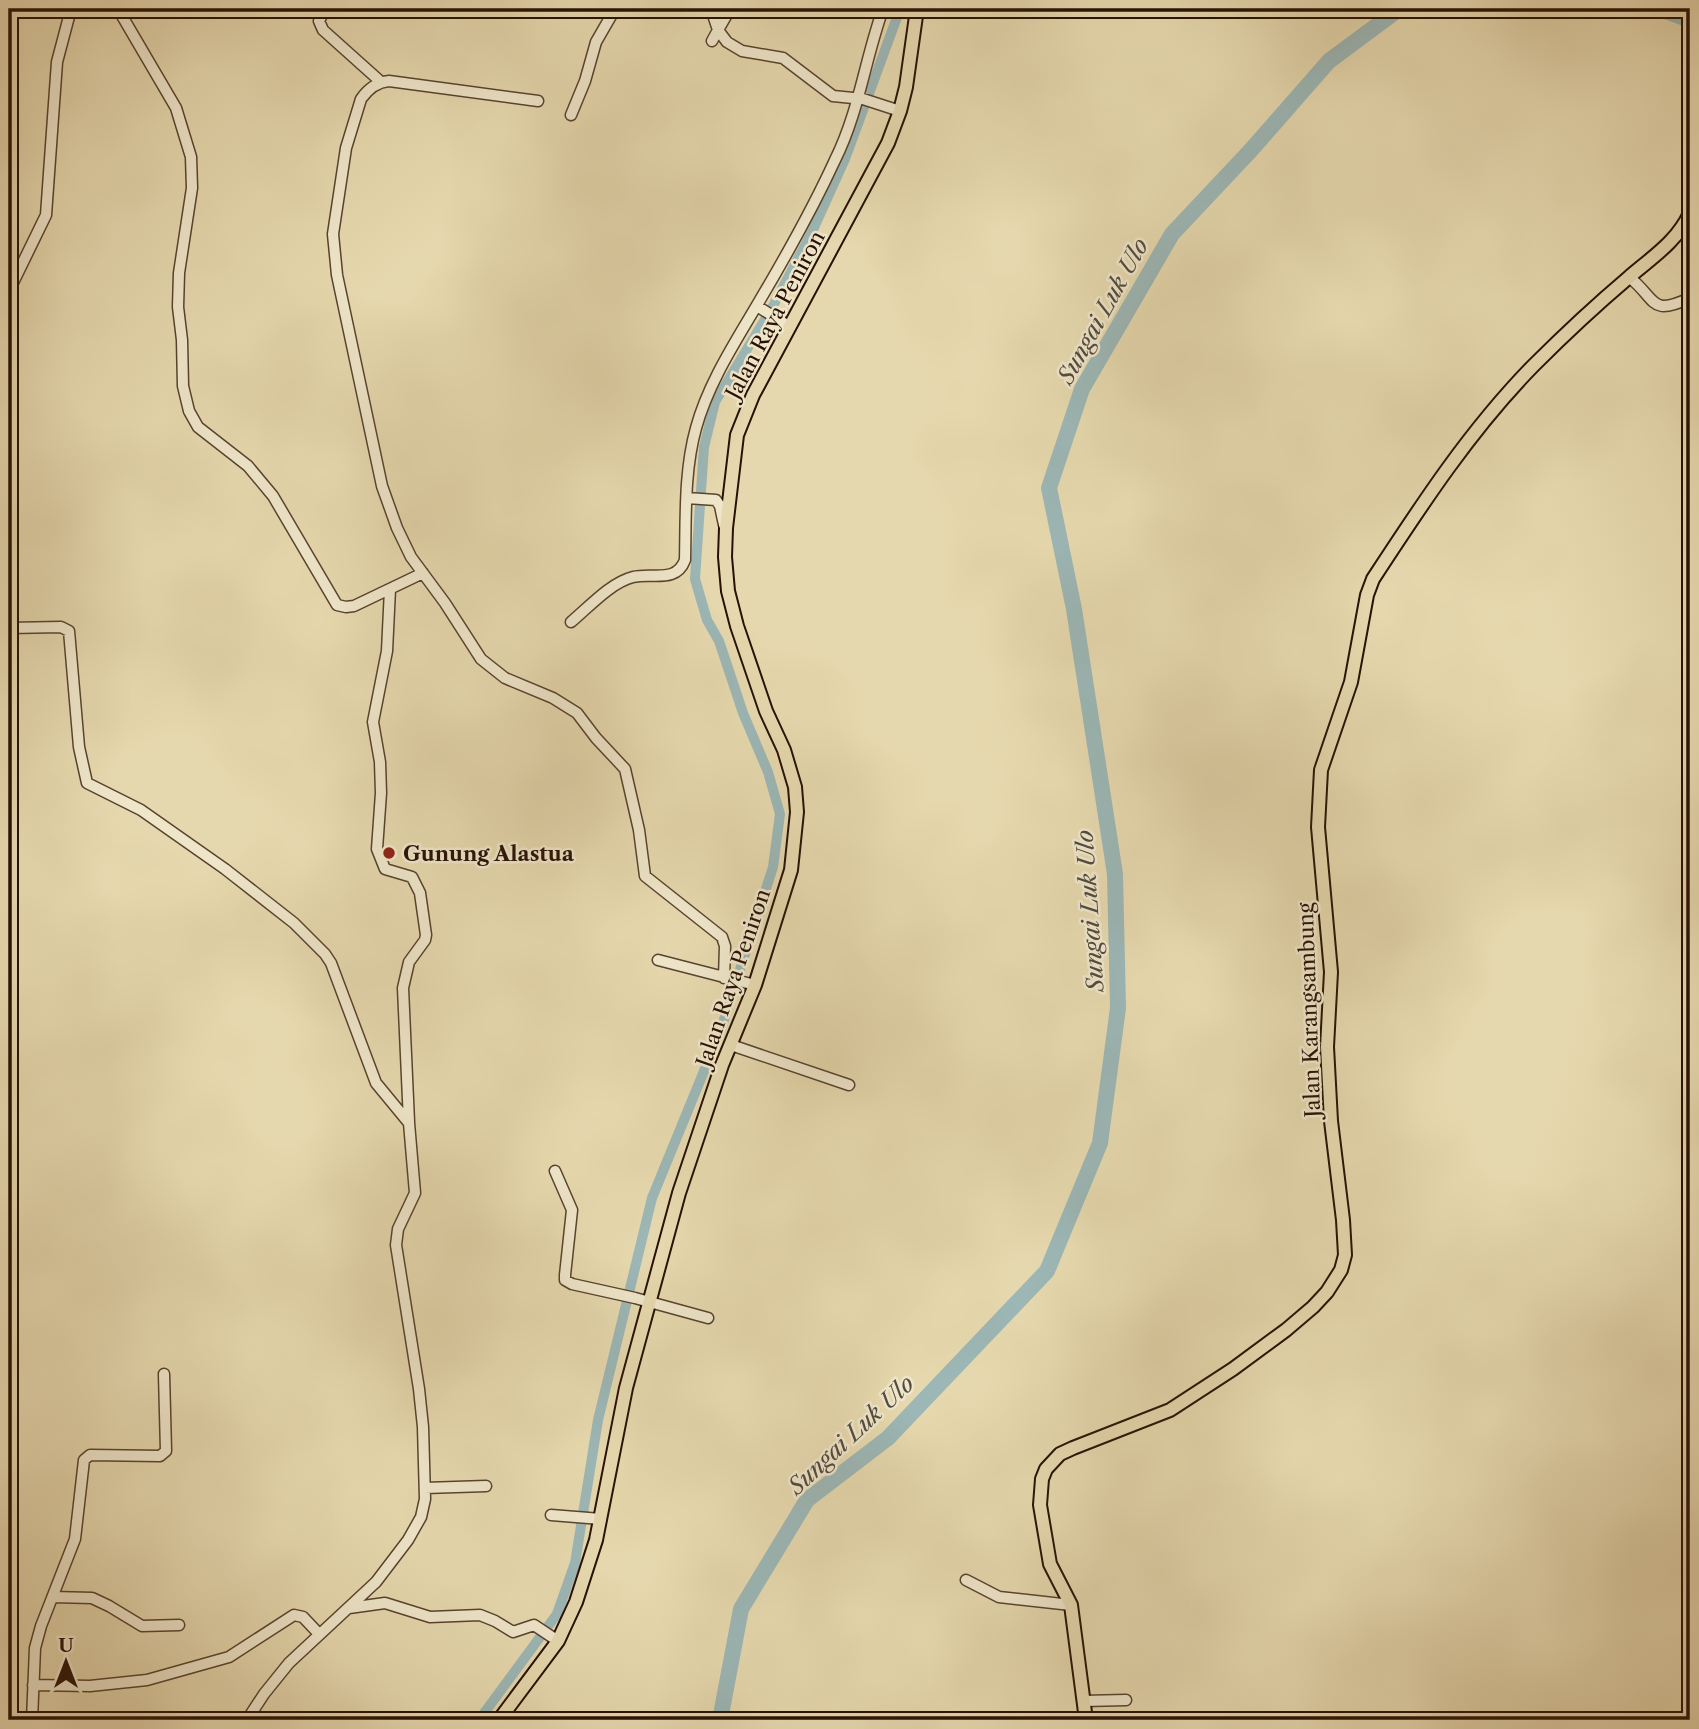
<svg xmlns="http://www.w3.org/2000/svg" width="1699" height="1729" viewBox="0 0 1699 1729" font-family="'Libre Caslon Text',serif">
  <rect width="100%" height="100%" fill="#e6d8ae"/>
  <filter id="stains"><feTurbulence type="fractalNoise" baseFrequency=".00286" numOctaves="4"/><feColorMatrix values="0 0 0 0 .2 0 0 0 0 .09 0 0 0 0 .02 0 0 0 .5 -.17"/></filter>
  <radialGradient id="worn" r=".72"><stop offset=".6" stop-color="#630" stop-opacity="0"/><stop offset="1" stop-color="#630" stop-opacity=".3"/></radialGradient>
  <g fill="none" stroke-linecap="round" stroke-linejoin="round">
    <!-- canal -->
    <path stroke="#9cb7b6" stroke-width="10" d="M479 1720 557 1614 575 1563 598 1420 652 1198 720 1032 773 867 780 814 768 772 743 713 719 641 707 620 695 579 704 447 715 402 773 306 812 232 845 159 900 9"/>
    <!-- river -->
    <path stroke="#9cb7b6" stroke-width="16" d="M1660 9 1690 20
      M720 1720 741 1609 807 1500 888 1438 1047 1271 1100 1143 1118 1008 1115 874 1074 609 1049 488 1082 389 1172 234 1251 150 1329 61 1399 9"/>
    <defs>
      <path id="minor" d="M118 9 176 108 191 157 192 188 179 273 178 307 182 340 183 386 189 411 198 427 248 466 273 496 337 605 346 607 354 606 423 573
        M325 9 319 21 323 30 381 82
        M711 9 718 30 729 11
        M712 41 718 30 727 42 742 51 783 58 833 96 863 99 900 111
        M538 101 389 81C377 82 368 89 361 99L346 148 333 234 337 275 382 486 397 528 411 557 445 603 481 659 505 678 553 698 577 713 596 738 625 769 639 830 645 876 722 937 725 946 724 978
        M571 115 585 81 596 42 615 9
        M1629 277C1657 299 1649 317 1690 298
        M9 291 46 215 57 62 71 9
        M757 306 790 327
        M687 498 716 500 720 506 724 525
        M390 589 387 651 373 722 380 762 381 793 377 849 385 869 412 877 420 893 426 935 425 940 409 962 403 988 409 1122
        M571 622C589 607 610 583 633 577 652 572 676 584 685 560 686 517 684 471 696 428 708 384 734 344 757 305 785 258 812 210 835 160 859 112 865 59 883 9
        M9 628 61 627 69 631 79 747 87 783 141 810 225 869 294 923 325 954 331 963 376 1083 409 1123 415 1193 398 1229 396 1245 419 1389 423 1427 425 1499 421 1517 408 1540 376 1582 289 1663 264 1694 247 1720
        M658 960 755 985
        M731 1045 849 1085
        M555 1171 572 1210 565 1275V1280L572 1284 635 1298 708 1318
        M425 1488 486 1486
        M551 1515 601 1519
        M966 1580 999 1597 1071 1605
        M53 1597 92 1598 109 1606 142 1626 179 1625
        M349 1608 385 1603 430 1617 480 1615 495 1621 513 1632 534 1625 558 1641
        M33 1685 90 1686 147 1680 229 1657 294 1615 303 1617 319 1634
        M1084 1701 1126 1700
        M32 1720 35 1648 41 1626 75 1539 84 1460 90 1455 160 1456 166 1451 164 1374"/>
      <path id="major" d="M499 1720 558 1641 576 1602 596 1540 626 1388 679 1193 722 1065 755 985 791 870 797 812 795 787 784 750 766 711 737 626 728 591 725 557 726 528 737 435 753 395 888 143 900 111 906 87 917 9
        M1086 1720 1071 1605 1050 1564 1040 1505 1042 1479 1046 1469 1060 1454 1073 1448 1170 1410 1233 1369 1286 1330 1313 1307 1327 1292 1341 1270 1345 1255 1343 1220 1331 1121 1327 1047 1331 972 1318 827 1321 770 1351 682 1367 595 1373 579C1422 504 1471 429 1534 365 1564 335 1595 306 1628 278 1651 258 1677 242 1690 213"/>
    </defs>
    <!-- minor casing -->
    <use href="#minor" stroke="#58432e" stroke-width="13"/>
    <!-- major casing -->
    <use href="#major" stroke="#281104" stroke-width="16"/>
    <!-- minor -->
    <use href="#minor" stroke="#efe6ca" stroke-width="10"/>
    <!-- major -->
    <use href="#major" stroke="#e6d8ae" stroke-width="12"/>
  </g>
  <!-- markers -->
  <circle fill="#8f2418" stroke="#efe6ca" stroke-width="2.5" cx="389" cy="853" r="7"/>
  <g text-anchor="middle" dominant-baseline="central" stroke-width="5" stroke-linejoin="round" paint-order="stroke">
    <!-- street labels -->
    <g font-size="21" fill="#281104" stroke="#efe6ca">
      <text transform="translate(775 315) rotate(-62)">Jalan Raya Peniron</text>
      <text transform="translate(733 978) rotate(-71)">Jalan Raya Peniron</text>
      <text transform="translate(1309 1010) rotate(-92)">Jalan Karangsambung</text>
    </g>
    <!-- poi labels -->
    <g font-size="21" font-weight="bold" fill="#281104" stroke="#efe6ca" text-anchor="start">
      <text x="403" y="853">Gunung Alastua</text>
    </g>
    <!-- water labels -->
    <g font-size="23" font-style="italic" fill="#514b42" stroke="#efe6ca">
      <text transform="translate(1103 311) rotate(-61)">Sungai Luk Ulo</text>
      <text transform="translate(1090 911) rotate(-94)">Sungai Luk Ulo</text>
      <text transform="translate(851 1435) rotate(-43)">Sungai Luk Ulo</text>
    </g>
  </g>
  <!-- margin -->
  <rect width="1699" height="1729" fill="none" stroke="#e6d8ae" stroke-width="35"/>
  <rect x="10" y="10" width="1678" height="1708" fill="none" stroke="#281104" stroke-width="3.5"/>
  <rect x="18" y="18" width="1664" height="1694" fill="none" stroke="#281104" stroke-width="2"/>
  <!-- north arrow -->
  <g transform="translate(66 1662)" stroke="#efe6ca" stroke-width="5" paint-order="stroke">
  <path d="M0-5L12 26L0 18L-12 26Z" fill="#281104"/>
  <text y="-10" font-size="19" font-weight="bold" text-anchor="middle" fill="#281104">U</text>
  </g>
  <rect width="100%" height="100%" filter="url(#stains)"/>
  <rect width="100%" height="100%" fill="url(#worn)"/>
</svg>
